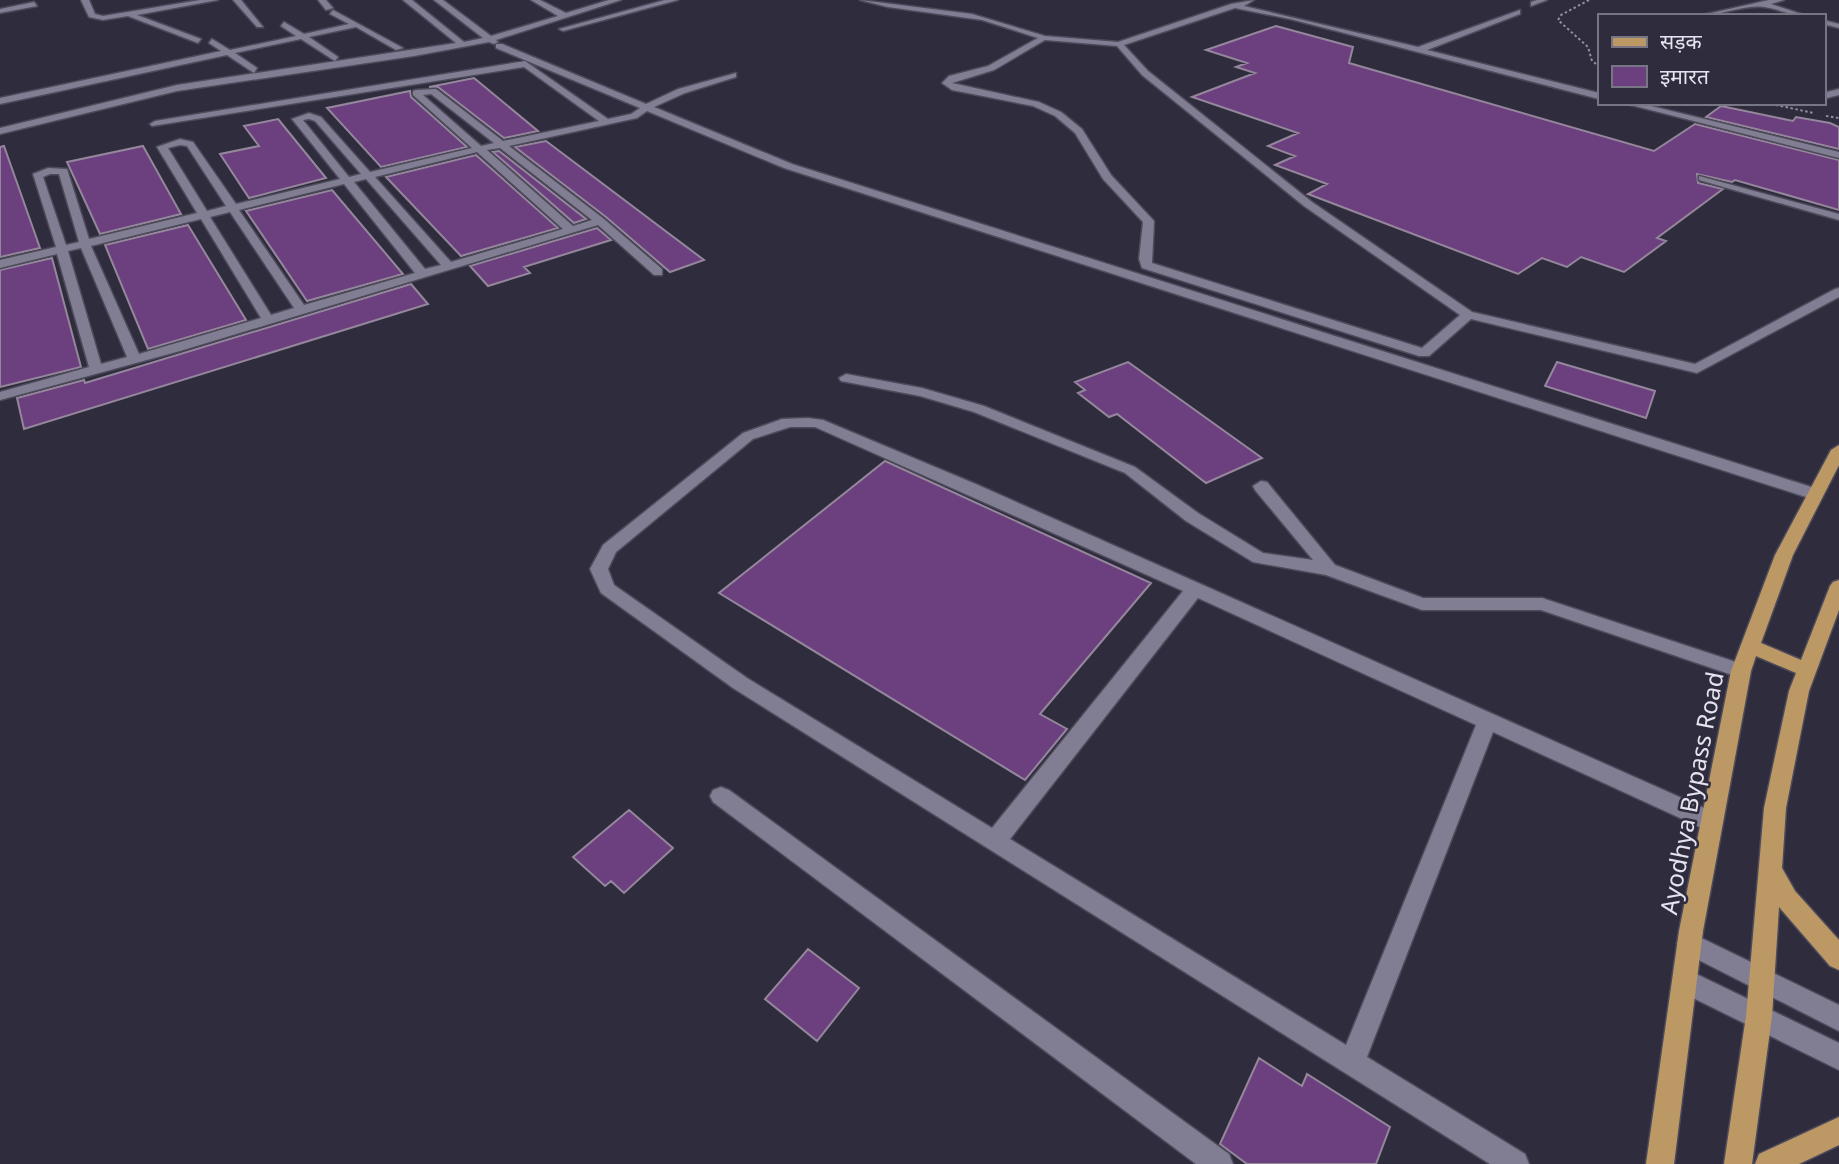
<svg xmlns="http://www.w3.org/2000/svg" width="1839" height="1164" viewBox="0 0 1839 1164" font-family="'Noto Sans','Noto Sans Devanagari',sans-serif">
  <rect width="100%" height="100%" fill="#2f2c3e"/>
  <!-- building -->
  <path fill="#6c407f" stroke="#94879b" stroke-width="2" d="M1276 26 1353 47 1349 63 1654 151 1695 124 1839 160V210L1735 180 1732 182 1697 174 1698 183 1723 189 1657 238 1666 241 1624 272 1581 257 1567 267 1542 258 1518 274 1308 194 1327 184 1275 165 1295 156 1268 146 1298 133 1192 97 1255 73 1236 67 1247 63 1206 50Z
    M474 78 538 131 504 138 438 87H429Z
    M410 91 411 97 467 147 381 167 327 108Z
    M1721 106 1793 121 1796 117 1830 123 1839 127V149L1706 117Z
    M278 119 326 178 249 198 220 154 259 146 244 126Z
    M546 141 704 260 670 272 606 217 515 147Z
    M4 146 40 248 0 257V147Z
    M143 146 181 214 100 234 67 162Z
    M499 151 586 219 574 223 493 152Z
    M476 155 558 228 461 256 386 177Z
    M332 190 403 274 307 301 246 211Z
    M188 225 246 320 148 349 105 245Z
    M597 228 611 240 524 267 530 273 488 286 470 266Z
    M52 258 81 367 0 387V270Z
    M411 284 428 304 24 429 17 398 84 380 85 383Z
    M1128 362 1262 458 1206 483 1117 414 1109 417 1078 393 1085 390 1075 382Z
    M1557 362 1655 391 1646 418 1545 386Z
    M885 461 1151 583 1040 714 1067 729 1025 780 719 593Z
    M629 810 673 848 624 893 611 881 605 886 573 857Z
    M808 949 859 988 817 1041 765 999Z
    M1259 1058 1302 1086 1307 1074 1390 1127 1376 1164H1247L1220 1144Z"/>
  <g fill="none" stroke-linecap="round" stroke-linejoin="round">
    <defs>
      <path id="minor" d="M81 0H89L95 14 103 16 200 0H218L137 15 201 39 198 43 128 16 103 20 89 17Z
        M233 0H241L263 27H257Z
        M318 0H326L333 8 326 10Z
        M403 0H412L464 42 483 38 434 0H443L491 36 558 16 531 0H540L566 13 609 0H621L496 40 498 42 494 44 489 42 414 56 177 91 0 134V128L177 85 456 43Z
        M665 0H678L563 31 559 29Z
        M860 0 972 14 1045 36 1118 42 1231 4 1254 0 1244 6 1418 47 1520 10V14L1427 50 1599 93V99L1290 19 1235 8 1124 45 1148 71 1312 202 1472 312 1695 364 1835 289 1839 288V297L1697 373 1471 319 1429 356H1419L1142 268 1139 259 1143 222 1103 179 1075 133 1055 116 1033 106 952 90 942 83 949 76 988 66 1038 38 982 20 888 7ZM1045 40 1117 46 1142 75 1304 206 1460 315 1422 348 1152 263 1154 221 1111 175 1082 129 1061 112 1039 102 952 83 994 70Z
        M1537 0H1547L1531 6V2Z
        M1769 0H1784L1771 4 1807 16C1791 16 1779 9 1764 7 1746 4 1719 16 1698 16Z
        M34 2 37 6 0 13V9Z
        M333 10 403 48 396 50 356 27 309 37 338 57 335 61 301 39 235 53 257 68 254 73 227 55 0 104V98L221 51 209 43 212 39 230 50 296 36 281 26 284 22 304 34 349 24 330 14Z
        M1823 20 1839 24V28L1823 24Z
        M496 44H502L646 104 678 89 736 73V77L685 93 654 107 792 164 1821 490 1823 494 1815 499 1809 498 784 168 647 111 637 118 509 146 604 219 662 269V275H654L598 225 180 351 0 400V392L89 367 57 254 0 268V260L56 247 33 174 48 168 67 169 89 239 197 213 157 147 180 139 193 142 236 204 340 179 292 119 309 113 321 117 370 172 472 148 413 95V91L416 90 436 89 503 141 599 121 524 67 152 126 150 124 155 121 525 61 608 119 631 114 640 108 496 48ZM431 94 494 143 481 146 423 95ZM309 119 315 121 361 174 349 177 303 120ZM180 145 187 146 226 206 207 211 168 148ZM500 148 592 220 573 226 487 150ZM477 152 563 229 451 262 375 177ZM50 174H59L79 242 66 245 43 177ZM366 179 441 265 425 269 354 182ZM344 184 415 273 304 305 239 210ZM230 212 294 308 271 315 210 217ZM201 219 261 318 139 354 91 246ZM81 248 127 357 101 364 68 251Z
        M1839 89V95L1823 99V93Z
        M1623 103H1639L1839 152V158Z
        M1699 176 1839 214V220L1699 180Z
        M846 374 922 388 984 406 1135 467 1198 513 1263 553 1313 560 1255 490 1253 486 1261 481 1267 482 1335 565 1423 598H1542L1748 666 1751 671 1748 676 1741 678 1541 610H1422L1326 575 1253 562 1186 521 1125 473 974 412 920 396 841 381 839 378Z
        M808 418 823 420 978 485 1720 815 1723 822 1720 829 1712 832 1704 829 1493 732 1367 1057 1525 1154 1529 1164H1490L733 688 601 593 590 569 603 545 743 433 782 419ZM790 427H815L1183 591 992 828 747 678 614 585 608 569 616 552 753 439ZM1198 598 1476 725 1346 1045 1010 839Z
        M721 787 729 790 1229 1154 1233 1164H1196L713 802 710 796 713 790Z
        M1689 932 1839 1005V1031L1681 951 1677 943 1681 935Z
        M1686 969 1839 1043V1070L1677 990 1674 981 1677 972Z"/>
      <path id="major" d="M1839 445V465L1793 555 1761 643 1801 660 1830 586 1833 582 1839 580V610L1809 691 1786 808 1782 868 1795 891 1839 940V970L1830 966 1779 907 1772 1016 1752 1164H1724L1746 1016 1764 808 1789 691 1796 673 1756 656 1751 671 1703 931 1674 1164H1646L1679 931 1731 671 1775 555 1831 450Z
        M1839 1117V1145L1799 1164H1755L1759 1154Z"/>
    </defs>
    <!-- minor casing -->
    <use href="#minor" stroke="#4d4a5a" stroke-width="3"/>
    <!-- major casing -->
    <use href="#major" stroke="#4d4a5a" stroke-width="3"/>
    <!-- path -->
    <path stroke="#92909e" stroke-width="2" stroke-dasharray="2.5 2.5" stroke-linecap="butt" d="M1589 0 1561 15 1558 20 1588 47 1592 61 1599 66
      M1766 103 1814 113
      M1826 116 1839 118"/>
    <!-- minor -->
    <use href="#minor" fill="#817e94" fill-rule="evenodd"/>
    <!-- major -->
    <use href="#major" fill="#bc9865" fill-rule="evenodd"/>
  </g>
  <g text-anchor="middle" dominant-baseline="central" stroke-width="5" stroke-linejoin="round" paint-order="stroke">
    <!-- near-street labels -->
    <g font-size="24" fill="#e6e4f0" stroke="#2f2c3e">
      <text transform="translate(1691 793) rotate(-79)">Ayodhya Bypass Road</text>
    </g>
  </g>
  <!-- legend -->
  <rect x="1598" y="14" width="228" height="91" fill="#2f2c3e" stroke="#787685" stroke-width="2"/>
  <rect x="1612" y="37" width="35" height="10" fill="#bc9865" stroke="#787685" stroke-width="2"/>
  <text x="1660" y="49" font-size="21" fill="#e6e4f0">सड़क</text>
  <rect x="1612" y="66" width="35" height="21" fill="#6c407f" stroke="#787685" stroke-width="2"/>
  <text x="1660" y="84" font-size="21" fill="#e6e4f0">इमारत</text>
</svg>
